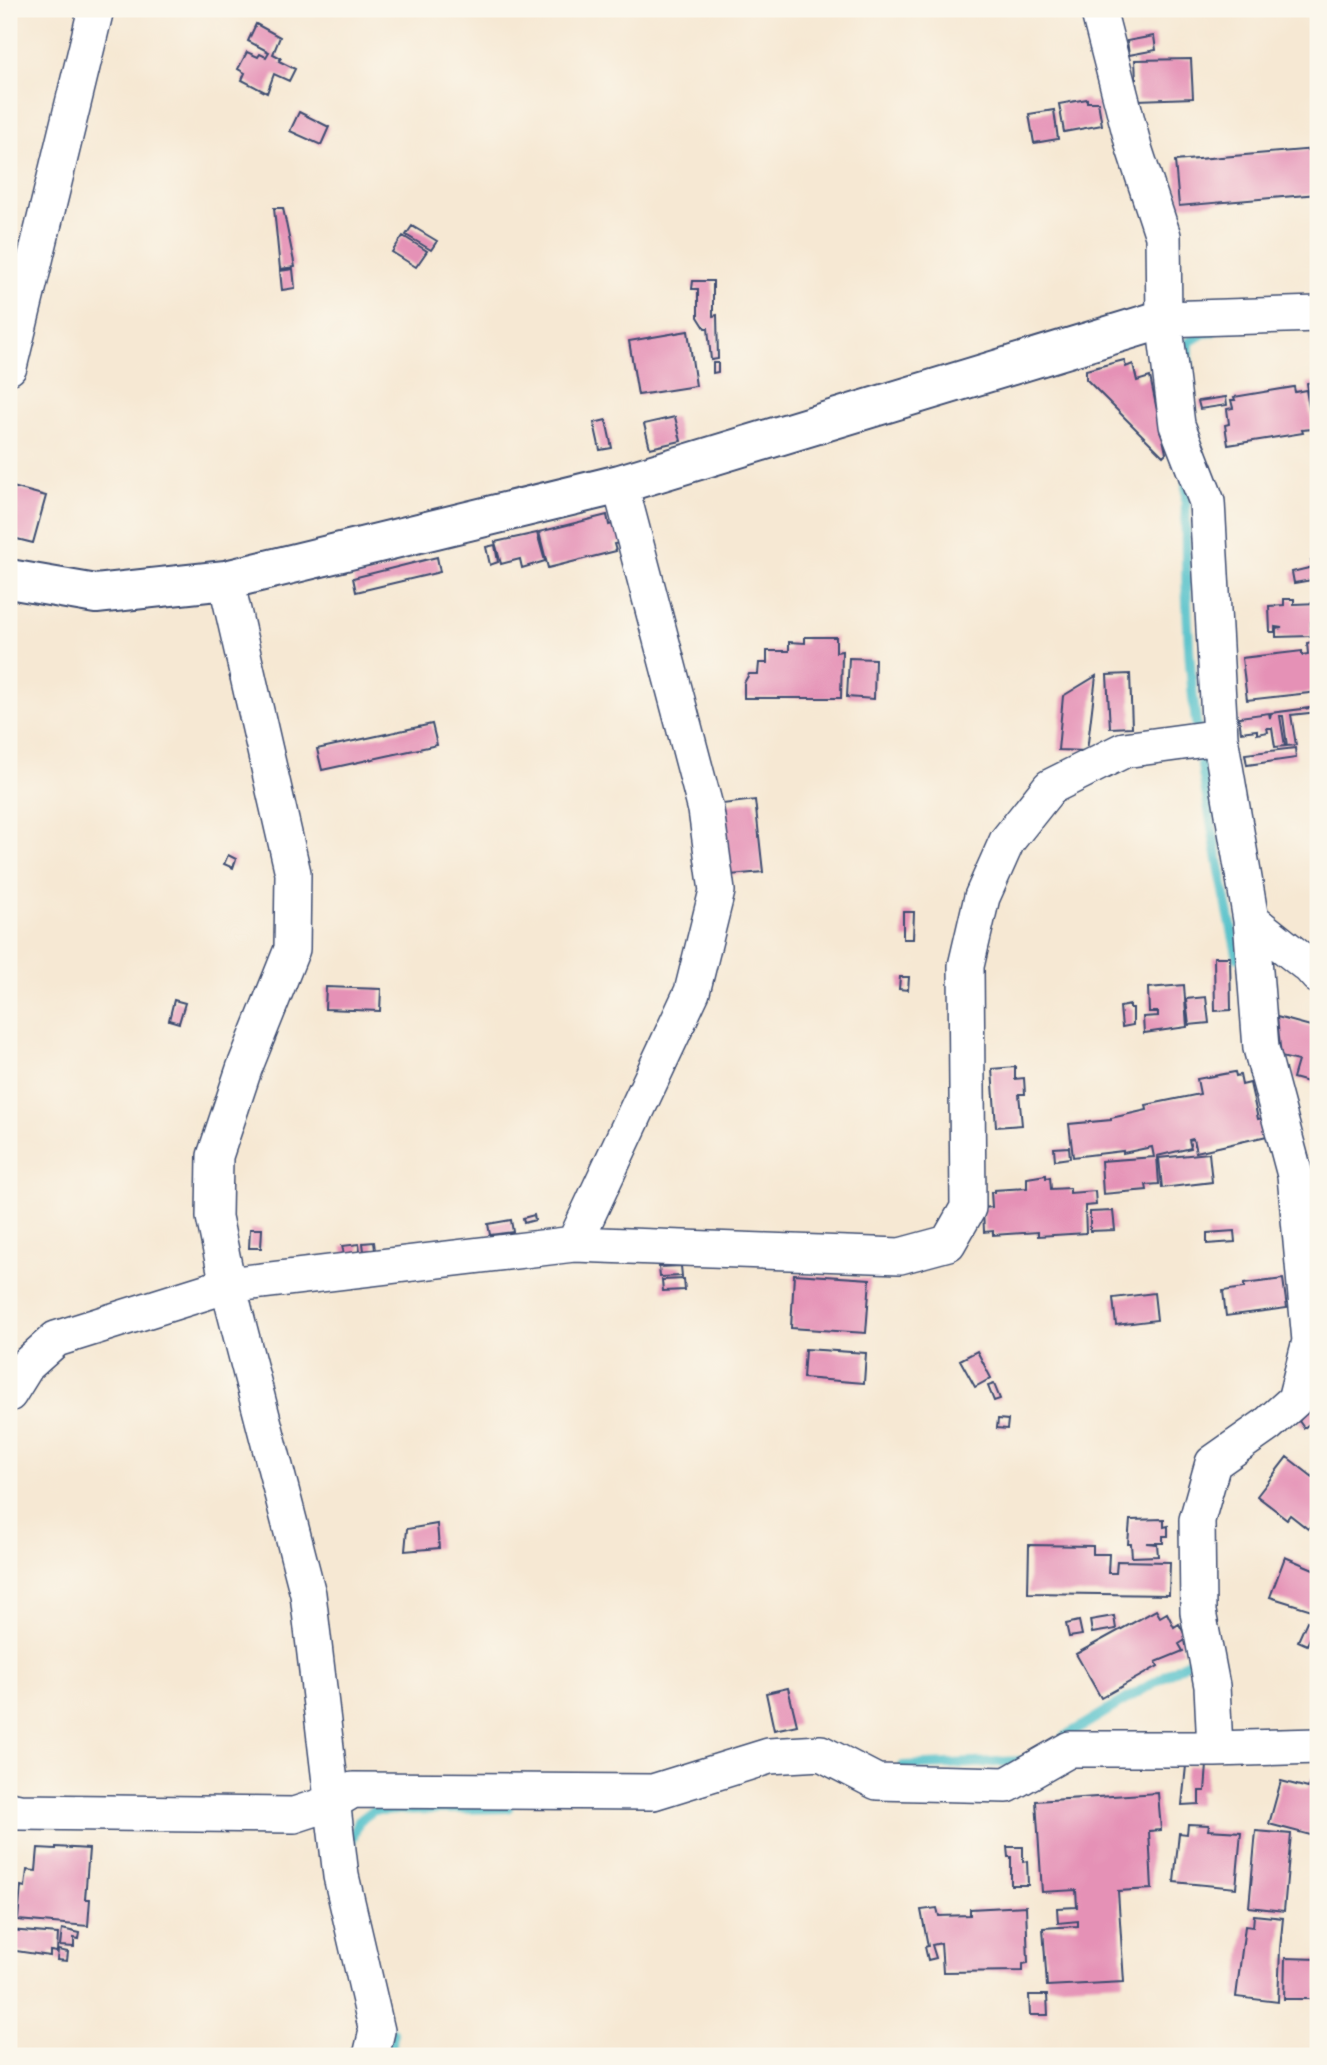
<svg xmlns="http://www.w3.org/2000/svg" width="1327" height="2065" viewBox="0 0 1327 2065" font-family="'Patrick Hand',sans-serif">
  <rect width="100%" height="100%" fill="#fbf7ec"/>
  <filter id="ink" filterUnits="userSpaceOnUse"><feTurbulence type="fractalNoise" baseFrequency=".0143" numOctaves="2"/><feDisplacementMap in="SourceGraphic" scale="14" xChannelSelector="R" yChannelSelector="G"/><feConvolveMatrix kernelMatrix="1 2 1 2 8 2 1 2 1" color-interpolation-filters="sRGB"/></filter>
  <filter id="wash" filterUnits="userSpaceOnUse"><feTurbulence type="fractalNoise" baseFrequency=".00686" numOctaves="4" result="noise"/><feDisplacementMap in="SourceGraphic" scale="28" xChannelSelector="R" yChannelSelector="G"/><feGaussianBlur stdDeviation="1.57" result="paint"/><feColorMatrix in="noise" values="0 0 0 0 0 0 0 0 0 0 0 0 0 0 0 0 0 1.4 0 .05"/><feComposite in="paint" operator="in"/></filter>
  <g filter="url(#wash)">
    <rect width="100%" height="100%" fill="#f6e8d3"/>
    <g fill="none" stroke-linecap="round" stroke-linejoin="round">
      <!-- stream -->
      <path stroke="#54c1ca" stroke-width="10" d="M1188 382 1189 342 1204 333 1212 332
        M1186 484C1185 555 1186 627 1193 697 1203 785 1219 872 1238 958
        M1064 1737 1188 1662 1200 1653
        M903 1766 1024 1761
        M350 1844 359 1821 374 1810 508 1808
        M391 2056 393 2032"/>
    </g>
    <g id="blocks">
      <!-- building -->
      <path fill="#e591b6" d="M256 24 280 37 273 54 281 58 279 61 295 69 289 81 274 74 267 93 242 80 245 73 238 69 247 52 258 57 260 54 266 57 269 52 248 41Z
        M1154 36 1156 50 1129 55 1127 41Z
        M1191 59 1193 98 1137 100 1135 60Z
        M1087 99V102H1098L1102 125 1064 132 1059 104Z
        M1054 110 1058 139 1034 143 1029 114Z
        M299 112 329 127 321 145 290 131Z
        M1315 149 1318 194 1179 206 1175 161Z
        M274 208H283L295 267 280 269Z
        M412 226 437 241 431 250 406 235Z
        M403 236 427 251 416 267 392 252Z
        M293 269 295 288 282 290 280 271Z
        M693 281H713V316L717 315 718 359 711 360 708 328H705L698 317V289H692Z
        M688 331 696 386 638 395 629 341Z
        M1124 360 1126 367 1133 364 1137 381 1150 377 1166 453 1163 456 1086 379V370Z
        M713 363H718V372L713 373Z
        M1318 381V404L1310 405 1307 383Z
        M1294 387 1295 392 1306 390 1313 429 1302 430 1303 433 1228 445 1225 425 1229 424 1227 409 1233 408 1231 400H1235L1234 397Z
        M1226 397 1227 405 1200 409 1198 401Z
        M675 417 681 441 650 448 644 424Z
        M606 420 612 448 600 450 594 423Z
        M9 486 46 496 33 543 17 539 14 548 9 546Z
        M607 515 609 525 621 522 626 542 614 544 616 551 548 568 539 532Z
        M537 533 545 561 522 568 520 559 501 564 495 542Z
        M495 545 498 562 490 565 486 547Z
        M437 557 440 572 356 592 353 578Z
        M1318 560V579L1294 583 1292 572 1313 567 1311 561Z
        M1284 599H1294V604L1318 603V622H1311V636L1276 637V629L1282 628 1275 627V632H1270L1269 606 1284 605Z
        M1318 624V692L1247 700 1242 658 1302 651V655L1308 654 1307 643 1317 641 1314 625Z
        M805 637H836V652L842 651 841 698H744V683L749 674H758L759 663H767V651H789V642L805 643Z
        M849 658 875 659 874 699 847 697Z
        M1130 674 1132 727 1110 728 1107 675Z
        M1096 676 1087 751 1058 750 1063 696Z
        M1318 707V712L1291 715 1296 745 1287 746 1283 716H1280L1285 746 1275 747 1272 728H1267L1268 732 1257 734V730L1241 732 1239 717 1269 713 1270 718 1271 713Z
        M432 724 437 745 322 770 317 749Z
        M1295 748 1296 758 1247 765 1245 754Z
        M755 800 763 872 730 875 722 804Z
        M228 855 236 859 233 868 224 864Z
        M903 912H914L913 939H903Z
        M1214 957H1230L1231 1010 1215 1011Z
        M900 977H909L908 990 899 989Z
        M1184 985 1187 1027 1144 1033 1143 1017 1158 1016V1012H1149L1148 988Z
        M326 987 381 989 380 1011 325 1009Z
        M1206 997 1209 1023 1189 1025 1186 999Z
        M174 1000 185 1003 179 1023 169 1020Z
        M1130 1005V1008H1133V1025L1122 1027 1120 1007Z
        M1277 1017 1318 1028V1085L1293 1078 1298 1061 1281 1057Z
        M1015 1067V1079L1024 1078 1025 1094H1019L1022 1125 996 1127 992 1069Z
        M1235 1072 1236 1076 1240 1075 1242 1085 1250 1083 1258 1119 1263 1118 1267 1136 1196 1152 1193 1139 1189 1140 1191 1148 1157 1156 1159 1184 1146 1185 1147 1190 1103 1194 1101 1161 1154 1157 1152 1147 1123 1153V1151L1073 1157 1069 1124 1111 1120V1118L1147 1110 1146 1105 1200 1094 1197 1079Z
        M1069 1147 1070 1158 1055 1160 1054 1148Z
        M1209 1153 1212 1182 1162 1188 1159 1158Z
        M1046 1175V1178L1050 1177 1051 1189 1070 1188V1193L1095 1191 1096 1205 1085 1206 1086 1233 1038 1236V1232L993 1235V1231L984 1232 983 1208 992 1207 991 1192H994V1190L1027 1188V1178Z
        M1113 1211 1115 1230 1090 1231V1212Z
        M534 1215 535 1220 524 1223 523 1218Z
        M511 1220 513 1232 490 1235 488 1224Z
        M250 1229H262L261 1248H249Z
        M1234 1231 1235 1242 1207 1244V1233Z
        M374 1242 375 1250 364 1251 363 1243Z
        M359 1244 360 1252 344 1254 342 1246Z
        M681 1266 682 1276 660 1277 659 1267Z
        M794 1274 870 1279 866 1333 791 1328Z
        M684 1279 685 1290 663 1291 662 1280Z
        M1283 1279 1287 1308 1226 1316 1223 1291 1244 1288V1284Z
        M1154 1293 1157 1320 1116 1325 1113 1298Z
        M805 1349 866 1353 864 1383 803 1378Z
        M977 1351 991 1378 975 1387 960 1360Z
        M994 1384 1000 1399 994 1401 988 1386Z
        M1318 1399V1417L1304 1428 1299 1421Z
        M998 1419 1008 1420 1007 1429 997 1428Z
        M1287 1457 1318 1481V1516L1308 1529 1290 1515 1287 1519 1257 1496Z
        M1164 1519V1527L1168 1526V1536H1163V1543H1146L1157 1544 1158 1556 1132 1557 1131 1544H1128L1130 1520Z
        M437 1524 439 1548 405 1551 407 1529Z
        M1029 1545 1093 1546V1554H1109L1108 1573H1116L1117 1561 1170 1562 1169 1595 1028 1593Z
        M1285 1557 1318 1571V1612L1270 1597Z
        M1156 1610 1160 1617 1167 1613 1174 1627 1179 1624 1187 1639 1179 1644 1183 1651 1156 1662 1158 1666 1101 1698 1076 1654Z
        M1114 1616 1116 1629 1092 1633 1090 1620Z
        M1079 1621 1082 1635 1069 1637 1066 1624Z
        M1307 1621 1316 1625 1307 1645 1298 1641Z
        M788 1688 797 1725 774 1730 766 1693Z
        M1207 1765 1205 1791H1199V1804L1182 1805 1186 1766Z
        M1312 1777 1318 1778V1837L1269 1824 1281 1781 1308 1788Z
        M1158 1793 1161 1830 1149 1831 1152 1889 1118 1891 1124 1982 1047 1986 1043 1928 1078 1926V1921L1058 1923 1057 1908 1077 1907 1076 1890 1042 1892 1036 1801Z
        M1188 1824 1209 1825 1208 1830 1241 1832 1236 1888 1174 1882 1179 1833 1187 1834Z
        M1256 1831 1291 1834 1284 1911 1249 1907Z
        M56 1847 89 1849 85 1899H90L88 1926 18 1920 21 1886 25 1887 27 1870 36 1871 38 1848 56 1849Z
        M1007 1847H1023V1862L1027 1861 1028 1885H1011V1857H1008Z
        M1026 1906 1028 1963 1023 1964V1971L943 1972 941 1943 932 1945 936 1958 928 1960 925 1947 928 1946 921 1910 937 1908 939 1916 970 1915V1909Z
        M1254 1915 1283 1918 1280 1949 1278 2002 1236 1997 1245 1926 1253 1927Z
        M62 1929 80 1933 79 1939 74 1938V1947L60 1946Z
        M9 1930 58 1934 57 1952 50 1951V1956L9 1950Z
        M58 1950 68 1952 67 1961 57 1960Z
        M1285 1958 1318 1959V1999H1284Z
        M1029 1995H1047L1048 2015H1030Z"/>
    </g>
  </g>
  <g filter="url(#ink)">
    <use href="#blocks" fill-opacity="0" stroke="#3c4b70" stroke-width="2"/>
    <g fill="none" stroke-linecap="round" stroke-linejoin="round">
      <defs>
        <path id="minor" d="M1098 9 1134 148 1163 236 1164 319 1177 425 1207 502 1220 737 1251 920 1261 1048 1295 1175 1310 1341 1295 1400 1267 1425 1213 1463 1197 1520 1198 1612 1212 1686 1215 1749
          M1164 319 1318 314
          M9 367 96 9
          M226 580 293 873 292 949 244 1069 215 1156 214 1217 228 1285 308 1594 341 1876 377 2031 371 2056
          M1251 920 1310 967 1318 976
          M574 1244 692 992 717 891 706 810 620 484
          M9 1394 27 1365 56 1339 228 1285 574 1244 900 1256 948 1243 968 1208 966 966 982 897 1007 841 1050 787 1124 750 1220 737
          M9 1810 19 1812 294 1815 331 1803 353 1790 653 1792 769 1756 821 1753 877 1782 1007 1785 1070 1749H1215L1318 1746"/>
        <path id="tertiary" d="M9 579 96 594 226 580 620 484 1164 319"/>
      </defs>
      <!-- minor casing -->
      <use href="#minor" stroke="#3c4b70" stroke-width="38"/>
      <!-- tertiary casing -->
      <use href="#tertiary" stroke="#3c4b70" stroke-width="42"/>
      <!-- minor -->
      <use href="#minor" stroke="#fff" stroke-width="35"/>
      <!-- tertiary -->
      <use href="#tertiary" stroke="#fff" stroke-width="38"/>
    </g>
  </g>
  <!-- margin -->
  <rect width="1327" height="2065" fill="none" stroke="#fbf7ec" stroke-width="35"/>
</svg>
